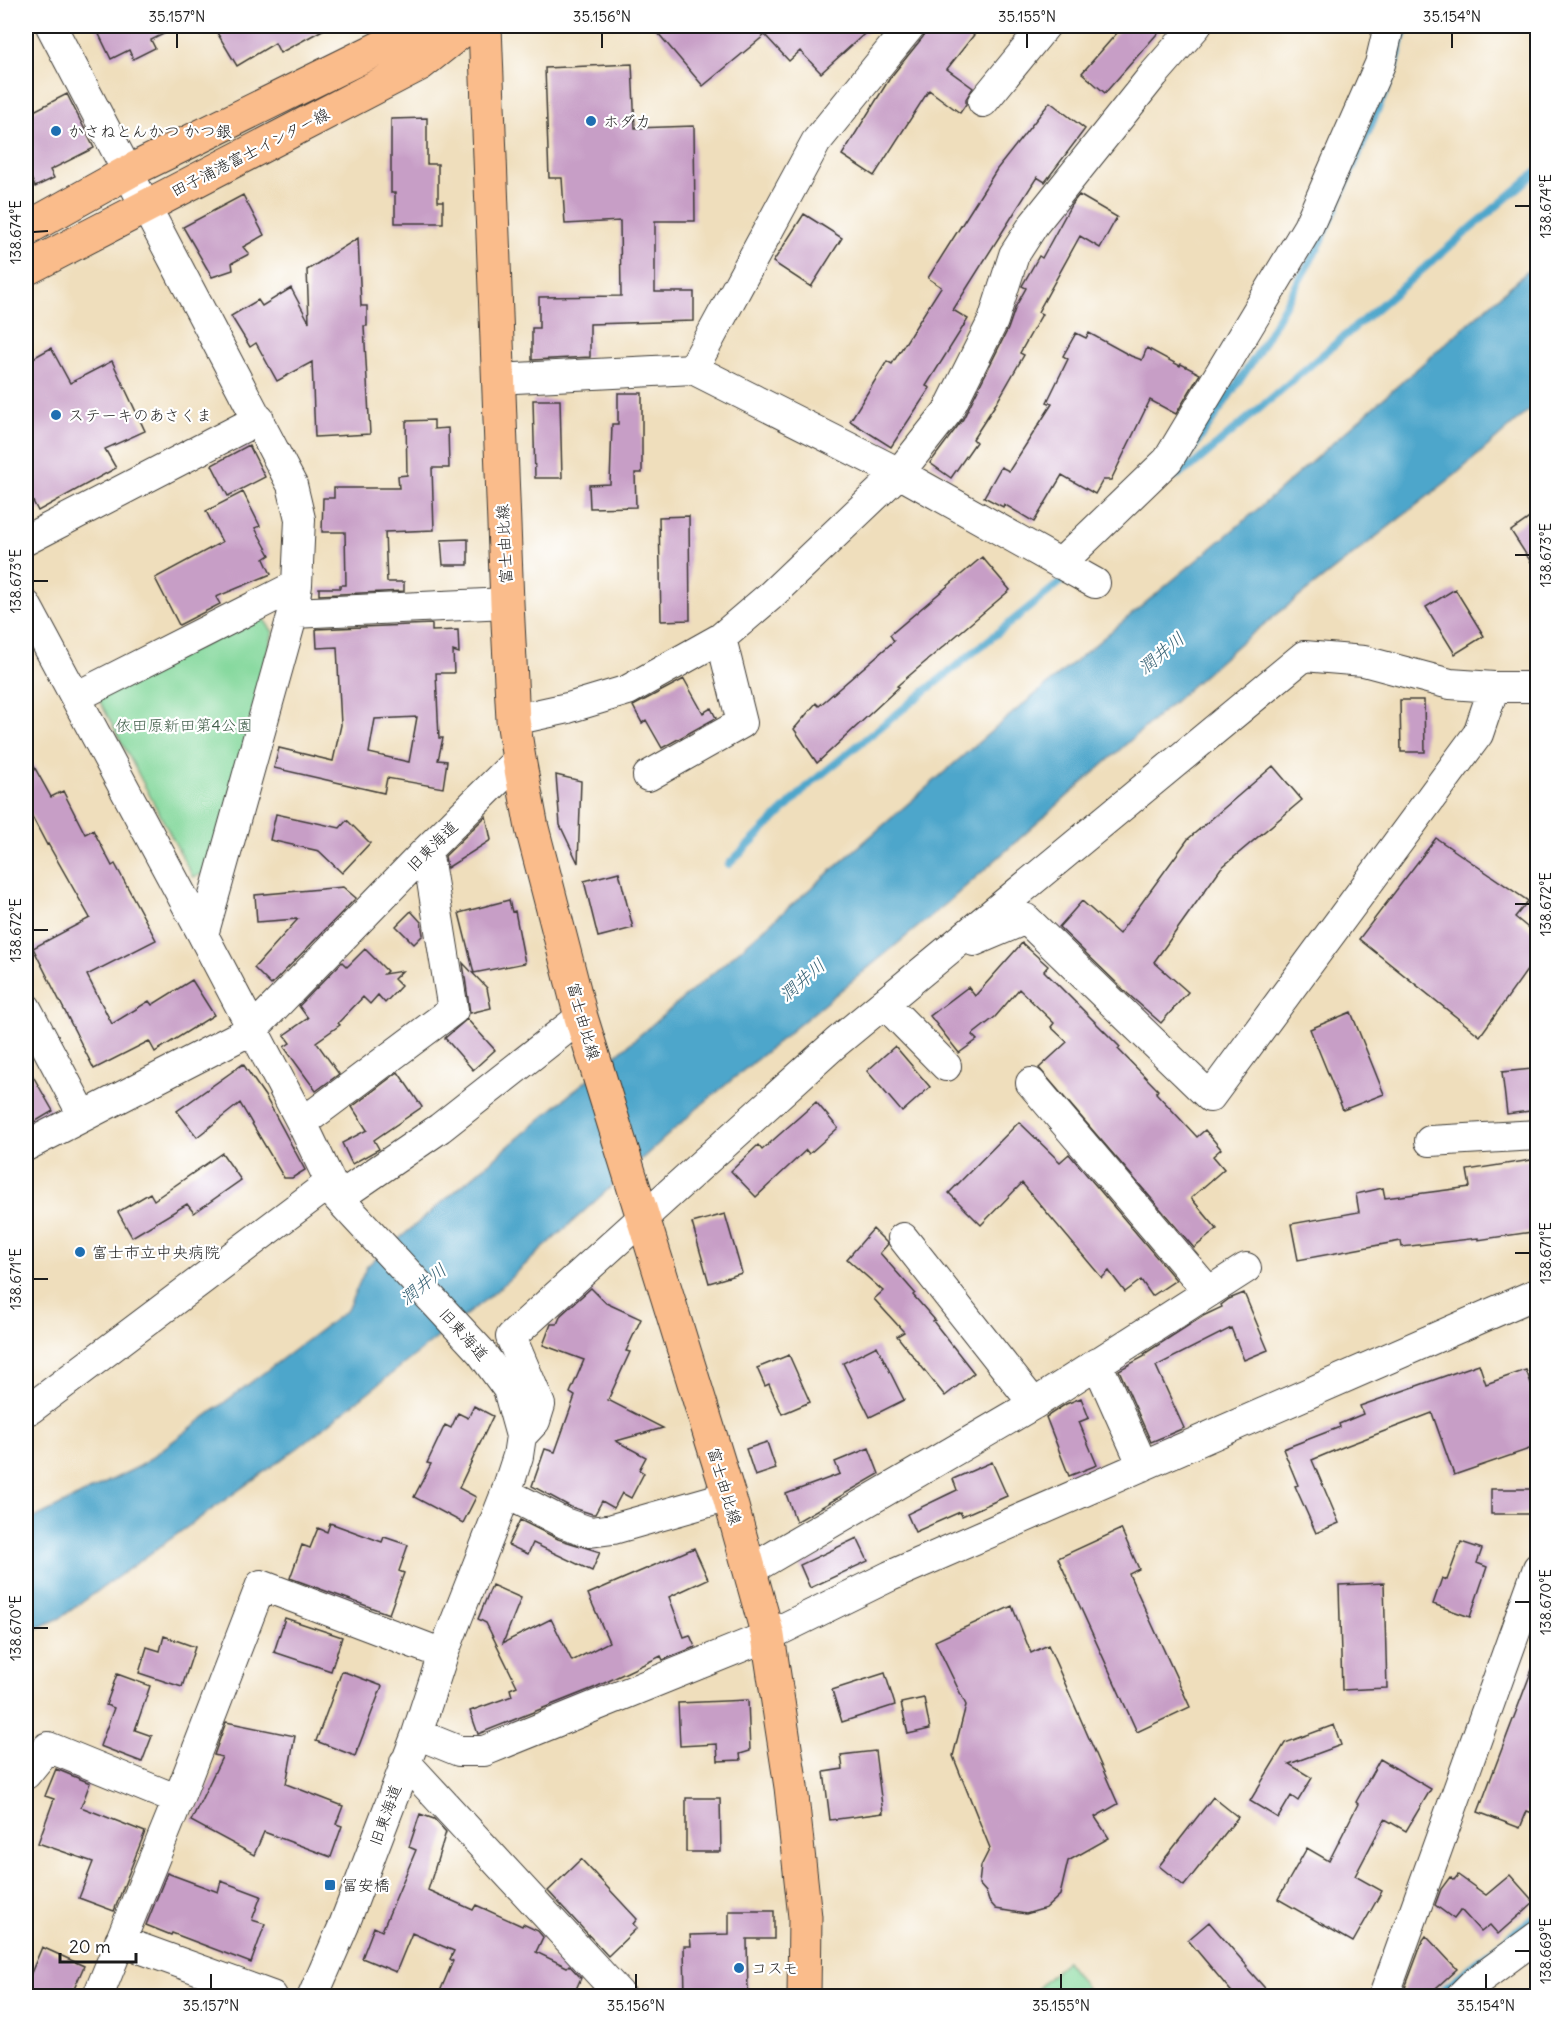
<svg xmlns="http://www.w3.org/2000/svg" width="1563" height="2022" viewBox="0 0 1563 2022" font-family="Delius,'Klee One',sans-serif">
  <rect width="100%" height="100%" fill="#fff"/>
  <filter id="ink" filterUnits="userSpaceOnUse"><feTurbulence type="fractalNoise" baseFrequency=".0167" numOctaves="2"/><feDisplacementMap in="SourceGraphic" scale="12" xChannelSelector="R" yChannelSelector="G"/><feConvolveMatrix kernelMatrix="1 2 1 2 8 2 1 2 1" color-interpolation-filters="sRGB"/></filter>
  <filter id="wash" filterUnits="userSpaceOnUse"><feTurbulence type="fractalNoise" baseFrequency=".008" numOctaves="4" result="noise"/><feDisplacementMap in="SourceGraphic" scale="24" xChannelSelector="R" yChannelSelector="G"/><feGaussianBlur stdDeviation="1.35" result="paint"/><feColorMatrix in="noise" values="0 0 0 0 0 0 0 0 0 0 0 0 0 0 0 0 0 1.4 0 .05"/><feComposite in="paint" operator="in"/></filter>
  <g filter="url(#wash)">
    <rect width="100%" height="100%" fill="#efdebc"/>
    <!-- green -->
    <path fill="#81d79a" stroke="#4e7a5b" stroke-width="1.5" d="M262 617 273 632 212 871 193 877 97 696Z
      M1066 1961 1092 1996H1030Z"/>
    <!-- water -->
    <path fill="#4ea6cb" stroke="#356174" stroke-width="1.5" d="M1537 263V403L1455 475 1239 644 947 903 700 1106 495 1292 299 1447 60 1618 26 1633V1522L140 1466 347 1310 367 1266 719 968 1002 722 1251 515Z"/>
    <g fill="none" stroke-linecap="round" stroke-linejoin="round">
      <!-- stream -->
      <path stroke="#4ea6cb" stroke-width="8" d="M1178 475 1192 466 1538 171
        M1174 477 1256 356 1321 242 1395 69 1405 26
        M729 864 811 783 1062 581
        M1435 1996 1538 1914"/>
    </g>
    <g id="blocks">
      <!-- building -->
      <path fill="#c79ec6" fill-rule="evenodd" d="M95 26H180L151 40 155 48 133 59 129 50 111 59Z
        M213 26H330L280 53 275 43 237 66Z
        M652 26H873L821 73 800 51 789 61 765 35 703 86Z
        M927 26H981L947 69 973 88 966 99V104L960 113 929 90 874 176 842 155 890 78 923 37Z
        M1123 26H1164L1105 93 1082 73Z
        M632 64 635 128 694 126 695 221H655V292H694V321L590 324V357L532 360V328H539V297L621 296 620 221 565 224 562 178H549L545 68Z
        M67 94 94 148 50 170 54 178 35 187 32 180 26 184V115Z
        M1050 102 1085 129 1045 182 1037 177 953 310 968 319 926 386 930 388 891 447 850 421 887 361 892 364 941 287 928 278 966 218 997 169Z
        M427 118V164H438V201H443V223H395V193H391V119Z
        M243 195 264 235 243 247 249 254 232 263 233 270 212 277 183 227Z
        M1079 195 1117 217 1100 248 1080 236 1038 312 1042 314 1020 353 1024 355 997 402 973 439 976 442 951 478 930 463 963 419 1008 329 1016 306 1026 288 1022 286 1039 256 1042 258 1071 205Z
        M804 214 842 238 811 287 773 262Z
        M358 238 361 306H367V326H364L370 434 315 437 312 362 277 381 256 343 250 347 231 316 258 300 262 306 291 288 309 322 307 270Z
        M1076 333 1086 338 1089 333 1131 356 1142 360 1147 348 1180 366 1181 364 1200 374 1176 414 1150 400 1111 480H1103L1095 494 1062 475 1034 522 1004 504 1003 507 984 497 1001 467 1009 471 1052 404 1047 402 1068 359 1063 356Z
        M51 348 70 383 112 361 145 431 105 449 116 468 38 511 26 488V362Z
        M618 393H642V473H635L636 507 590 508 589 485 610 484 612 424H618Z
        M533 400H560L562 478H535Z
        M434 420V429L448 428 449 468H432L434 530 385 532 387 582H404V591L319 595V588H340V585H346L345 532H322L323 498H334V488H399L398 476 407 475 406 421Z
        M249 445 265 477 228 496 212 465Z
        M243 492 260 526 255 528 270 555 264 559 271 574 216 597 220 604 179 625 155 578 222 542 206 511Z
        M1538 512V573L1511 531Z
        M689 516 690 620 661 621 659 517Z
        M468 539V565H443L441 540Z
        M982 557 1010 590 897 686 899 687 817 763 794 729 816 703 819 706 894 641 890 635Z
        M1455 589 1484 636 1455 654 1426 607Z
        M432 624V631L458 630 459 653 453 651 454 673H436L439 738H443L438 760 447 761 443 788 387 778 384 793 274 768 279 748 333 761 341 725 337 647 317 648 316 629ZM417 717 409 762 369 753 375 719Z
        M684 679 703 713 711 708 716 718 662 748 646 720 642 723 633 706Z
        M1400 700H1424L1425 752H1401Z
        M26 752 51 797 63 791 85 834 93 830 112 866 115 864 156 940 87 975 112 1024 149 1001 152 1005 192 980 214 1015 155 1052 149 1041 94 1069 33 948 90 918 48 844 47 845 26 805Z
        M1273 766 1302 800 1221 868 1154 962 1188 992 1161 1023 1128 994 1059 927 1082 901 1119 934 1188 839Z
        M556 775 581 781 578 863 560 825Z
        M276 814 340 828 347 820 370 843 342 873 319 851 270 840Z
        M486 816 491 840 447 868 445 856Z
        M1436 838 1528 901 1515 917 1538 936V955L1480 1036 1359 939Z
        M619 872 633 928 598 937 584 881Z
        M343 887 356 898 271 985 254 968 298 919 257 922 255 895Z
        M509 900 512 912 515 911 525 963 474 973 459 913Z
        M411 911 421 922 423 935 414 944 396 926Z
        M1022 943 1048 966 1044 971 1120 1047 1118 1049 1158 1090 1156 1093 1197 1137 1205 1130 1221 1149 1213 1156 1224 1169 1191 1198 1217 1229 1194 1248 1039 1068 1067 1042 1051 1027 1054 1023 1019 989 995 1017 972 1035 977 1040 959 1053 930 1016 968 987 975 996Z
        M365 949 387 971 384 974 402 971 394 979 401 986 385 1003 378 995 370 1004 363 997 338 1023 340 1025 316 1042 339 1074 316 1091 284 1047 290 1043 284 1035 308 1018 299 1006 342 962 347 967Z
        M463 963 487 988 491 1008 470 1013Z
        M1351 1012 1384 1094 1343 1110 1310 1029Z
        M467 1019 495 1050 473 1070 445 1038Z
        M895 1046 930 1087 902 1112 867 1071Z
        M26 1064 53 1111 26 1127Z
        M243 1064 265 1096 305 1170 292 1178H284L240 1103 197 1137 177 1111Z
        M1532 1069 1537 1110 1507 1114 1502 1072Z
        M398 1072 422 1107 374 1140 379 1149 352 1164 342 1143 367 1130 352 1107Z
        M816 1102 838 1128 809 1154 806 1150 756 1197 731 1171 758 1145 762 1150Z
        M1019 1122 1060 1162 1069 1154 1176 1280 1152 1296 1141 1280 1125 1292 1109 1271 1102 1278 1022 1183 981 1225 949 1193Z
        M222 1153 241 1180 194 1213 187 1204 132 1237 118 1212 150 1193 154 1200Z
        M1538 1159V1231L1478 1240V1238L1402 1247 1401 1241 1298 1260 1291 1224 1359 1212 1356 1194 1383 1188 1385 1198 1470 1187 1467 1170Z
        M725 1214 742 1273 709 1283 692 1223Z
        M873 1229 888 1244 880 1253 915 1293 913 1295 935 1320 933 1321 974 1373 945 1396 897 1336 904 1332 874 1299 883 1291 847 1259Z
        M591 1288 606 1303 641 1319 626 1351 630 1352 608 1400 663 1428 616 1441 646 1457 639 1470 644 1473 631 1498 622 1493 614 1508 602 1501 595 1514H592L571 1507 532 1486 545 1449 555 1452 575 1396 570 1393 584 1360 543 1345 551 1324H557L561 1315Z
        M1244 1293 1268 1350 1244 1360 1231 1328 1156 1366 1184 1428 1151 1442 1119 1370 1145 1356 1144 1354 1203 1316 1222 1307 1221 1305 1229 1299Z
        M877 1346 904 1400 870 1417 843 1363Z
        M789 1355 810 1402 782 1414 769 1384 765 1386 757 1368Z
        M1479 1364 1486 1384 1526 1370 1538 1402V1446L1454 1475 1432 1413 1343 1447 1312 1460 1339 1523 1316 1533 1295 1486 1298 1485 1283 1449 1340 1427 1339 1424 1363 1414 1360 1406Z
        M1081 1398 1089 1418 1079 1422 1097 1465 1069 1476 1046 1417 1066 1404Z
        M474 1406 493 1416 459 1488 476 1497 463 1523 414 1497 431 1464 427 1463 445 1425 451 1428 458 1413 468 1418Z
        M767 1442 776 1469 755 1476 746 1449Z
        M869 1448 879 1474 796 1522 786 1494 840 1474 835 1462Z
        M992 1462 1007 1496 962 1516 960 1512 915 1532 907 1514 957 1490 953 1479Z
        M1491 1489H1531V1514H1491Z
        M520 1520 558 1539 600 1552 592 1571 533 1543 528 1554 508 1545Z
        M330 1523 382 1542 384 1537 408 1545 399 1571 404 1573 389 1614 290 1578 302 1545 310 1548 318 1528 327 1532Z
        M1121 1529 1139 1569 1129 1574 1190 1707 1137 1732 1058 1558Z
        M857 1538 868 1561 810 1588 800 1565Z
        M1461 1542 1482 1549 1477 1563 1487 1567 1470 1617 1433 1604 1442 1578 1447 1580Z
        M694 1548 708 1579 669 1597 684 1637 690 1635 695 1647 663 1660 661 1656 596 1687 478 1734 470 1711 512 1696 510 1689 517 1686 486 1623 478 1619 492 1585 521 1598 503 1643 551 1619 572 1661 609 1642 588 1594Z
        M1384 1583 1387 1688 1342 1690 1339 1585Z
        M1012 1606 1031 1653 1048 1645 1118 1804 1095 1817 1109 1838 1068 1861 1060 1895 1046 1908 1026 1914 996 1909 989 1901 986 1892 979 1884 981 1866 990 1848 953 1756 966 1705 935 1641Z
        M285 1618 342 1637 331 1671 274 1652Z
        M164 1636 195 1647 182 1687 139 1673 147 1647 160 1651Z
        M1536 1659H1538V1815L1527 1811 1520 1828 1478 1812Z
        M342 1671 382 1686 355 1756 316 1741Z
        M885 1673 895 1705 842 1722 832 1690Z
        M117 1674 150 1686 135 1730 152 1736 142 1762 100 1746 114 1708 106 1705Z
        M924 1698 930 1729 908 1734 901 1703Z
        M748 1700 750 1751 740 1754 741 1760 718 1761 717 1744 680 1746 678 1703Z
        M226 1722 295 1736 286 1784 343 1806 336 1824 342 1826 331 1857 264 1832 254 1855 191 1821 222 1757 214 1755Z
        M1334 1725 1341 1745 1289 1764 1312 1778 1298 1801 1291 1796 1278 1818 1250 1801 1285 1743Z
        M875 1751 883 1813 830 1820 824 1772 843 1769 841 1755Z
        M1380 1759 1431 1789 1406 1831 1385 1819 1355 1876 1382 1891 1353 1942 1278 1899 1307 1848 1329 1861 1358 1804 1356 1802Z
        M56 1769 90 1783 81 1807 145 1832 114 1911 79 1898 93 1862 38 1843 54 1799 45 1796Z
        M1213 1797 1238 1817 1184 1886 1159 1866Z
        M686 1798H720L721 1852H686Z
        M420 1814 434 1819 446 1832 428 1890 473 1910 476 1905 522 1926 523 1924 538 1931 543 1937 536 1952 567 1967 569 1965 581 1978 573 1996H438L453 1961 450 1959 454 1951 412 1933 396 1972 362 1958 374 1927 382 1931 416 1850 409 1847Z
        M581 1859 637 1919 633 1924 637 1928 608 1956 548 1891Z
        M167 1873 218 1892 221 1881 261 1896 252 1920 265 1924 251 1963 172 1933 171 1935 146 1925Z
        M1458 1875 1486 1895 1510 1875 1534 1902 1498 1934 1490 1925 1481 1932 1461 1910 1454 1919 1435 1905 1441 1889 1450 1877 1454 1880Z
        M729 1911H774V1939H747L748 1996H685L684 1946H691L690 1935 729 1934Z
        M1209 1922 1247 1966 1246 1967 1272 1996H1235L1188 1940Z
        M1426 1936 1457 1969 1427 1996H1402L1423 1940Z
        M42 1947 84 1966 71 1996H26V1985Z"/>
    </g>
  </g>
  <g filter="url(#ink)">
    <use href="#blocks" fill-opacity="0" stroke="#3c3934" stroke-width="1.5"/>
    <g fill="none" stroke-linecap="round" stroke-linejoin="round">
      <defs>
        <path id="minor" d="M51 26 292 485 300 519 297 585 293 613 203 935 302 1123 338 1198 481 1352 508 1389 521 1436 518 1456 506 1493 443 1654 417 1734 344 1925 313 1996
          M983 102 1045 26
          M693 369 816 142 910 26
          M497 379 693 369 899 473 1095 583
          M26 540 259 419
          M1060 564 1168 460 1308 227 1380 64 1389 26
          M26 605 203 935
          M293 613 507 603
          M76 697 297 585
          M513 720 568 708 628 690 721 638 770 596 899 473 948 411 993 321 1014 255 1034 224 1154 74 1196 26
          M648 776 742 723 721 638
          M974 941 1026 919 1210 1097 1478 734 1494 687
          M884 1003 946 1066
          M26 1008 83 1115
          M1031 1083 1208 1291
          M302 1123 453 1010 427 850
          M1430 1141 1538 1135
          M26 1146 253 1029 427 850 519 759
          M338 1198 440 1128 581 1017
          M903 1238 1034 1404
          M1097 1363 1143 1466
          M26 1407 30 1409 330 1183
          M521 1436 535 1421 540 1405 511 1337 837 1042 1304 656 1364 661 1450 684 1494 687H1538
          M506 1493 564 1523 590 1532 613 1529 729 1496
          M750 1570 1034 1404 1246 1268
          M417 1734 459 1751H484L768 1636 890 1576 1538 1293
          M405 1762 621 1996
          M26 1774 48 1747 178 1800
          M120 1941 272 1996
          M98 1996 178 1800 261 1585 443 1654
          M1384 1996 1538 1568
          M1461 1996 1473 1984 1538 1936"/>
        <path id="major" d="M485 26 507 603 513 720 519 759 532 828 581 1017 729 1496 768 1636 791 1787 805 1917 804 1996
          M26 229 128 172 416 30 421 26
          M26 269 420 64 468 26"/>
      </defs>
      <!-- minor casing -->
      <use href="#minor" stroke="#3c3934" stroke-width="32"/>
      <!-- major casing -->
      <use href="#major" stroke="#3c3934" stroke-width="35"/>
      <!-- minor -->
      <use href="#minor" stroke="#fff" stroke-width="30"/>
      <!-- major -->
      <use href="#major" stroke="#fabc8b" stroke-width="33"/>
    </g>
  </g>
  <!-- ticks -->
  <path fill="none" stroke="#1c1c1c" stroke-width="2" d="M177 33V48M602 33V48M1027 33V48M1452 33V48M1515 206H1530M33 232 48 231M1515 555H1530M33 581H48M1515 904H1530M33 930H48M1515 1253H1530M33 1279H48M1515 1602H1530M33 1628H48M1515 1951H1530M211 1974V1989M636 1974V1989M1061 1974V1989M1486 1974V1989"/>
  <!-- markers -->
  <g fill="#1f6fb2" stroke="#fff" stroke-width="2">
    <circle cx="591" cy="121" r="6"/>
    <circle cx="56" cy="131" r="6"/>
    <circle cx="56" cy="415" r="6"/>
    <circle cx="80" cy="1252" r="6"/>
    <rect x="324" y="1879" width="12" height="12" rx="3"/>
    <circle cx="739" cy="1968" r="6"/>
  </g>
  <g text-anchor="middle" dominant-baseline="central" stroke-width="4.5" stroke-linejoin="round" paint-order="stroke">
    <!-- poi labels -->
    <g font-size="16" fill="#1c1c1c" stroke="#fff" text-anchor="start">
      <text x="603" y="121">ホダカ</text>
      <text x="68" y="131">かさねとんかつ かつ銀</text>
      <text x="68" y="415">ステーキのあさくま</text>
      <text x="92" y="1252">富士市立中央病院</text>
      <text x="342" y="1885">冨安橋</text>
      <text x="751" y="1968">コスモ</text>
    </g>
    <!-- street labels -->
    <g font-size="16" fill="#1c1c1c" stroke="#fff">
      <text transform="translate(250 152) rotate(-27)">田子浦港富士インター線</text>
      <text transform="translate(504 544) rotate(-93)">富士由比線</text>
      <text transform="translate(432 846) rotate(-45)">旧東海道</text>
      <text transform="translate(584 1021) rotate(74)">富士由比線</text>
      <text transform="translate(464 1334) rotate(48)">旧東海道</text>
      <text transform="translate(725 1486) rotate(73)">富士由比線</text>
      <text transform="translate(385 1815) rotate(-70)">旧東海道</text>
    </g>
    <!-- park labels -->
    <g font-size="16" fill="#3f5d48" stroke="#fff">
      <text x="184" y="725">依田原新田第4公園</text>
    </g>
    <!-- water labels -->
    <g font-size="18" font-style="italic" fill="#356174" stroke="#fff">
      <text transform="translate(1161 653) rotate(-40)">潤井川</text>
      <text transform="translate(802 980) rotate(-41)">潤井川</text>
      <text transform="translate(423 1284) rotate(-39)">潤井川</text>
    </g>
  </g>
  <!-- margin -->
  <rect width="1563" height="2022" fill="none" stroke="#fff" stroke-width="66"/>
  <!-- scale -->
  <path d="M60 1953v9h76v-9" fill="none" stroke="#1c1c1c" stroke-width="3"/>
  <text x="69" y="1953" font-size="18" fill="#1c1c1c" stroke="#ffffff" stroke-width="4.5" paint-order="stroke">20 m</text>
  <rect x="33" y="33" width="1497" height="1956" fill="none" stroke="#1c1c1c" stroke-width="2"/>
  <g font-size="15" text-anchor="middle" fill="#1c1c1c">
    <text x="177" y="22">35.157°N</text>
    <text x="602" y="22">35.156°N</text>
    <text x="1027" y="22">35.155°N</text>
    <text x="1452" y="22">35.154°N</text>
    <text transform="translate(1546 206) rotate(-90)" y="5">138.674°E</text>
    <text transform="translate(16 232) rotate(-90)" y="5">138.674°E</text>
    <text transform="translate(1546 555) rotate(-90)" y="5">138.673°E</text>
    <text transform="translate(16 581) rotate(-90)" y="5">138.673°E</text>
    <text transform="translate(1546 904) rotate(-90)" y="5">138.672°E</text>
    <text transform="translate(16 930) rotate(-90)" y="5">138.672°E</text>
    <text transform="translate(1546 1253) rotate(-90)" y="5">138.671°E</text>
    <text transform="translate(16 1279) rotate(-90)" y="5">138.671°E</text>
    <text transform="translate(1546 1602) rotate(-90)" y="5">138.670°E</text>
    <text transform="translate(16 1628) rotate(-90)" y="5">138.670°E</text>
    <text transform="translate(1546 1951) rotate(-90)" y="5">138.669°E</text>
    <text x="211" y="2011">35.157°N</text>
    <text x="636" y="2011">35.156°N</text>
    <text x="1061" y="2011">35.155°N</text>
    <text x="1486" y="2011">35.154°N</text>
  </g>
</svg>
